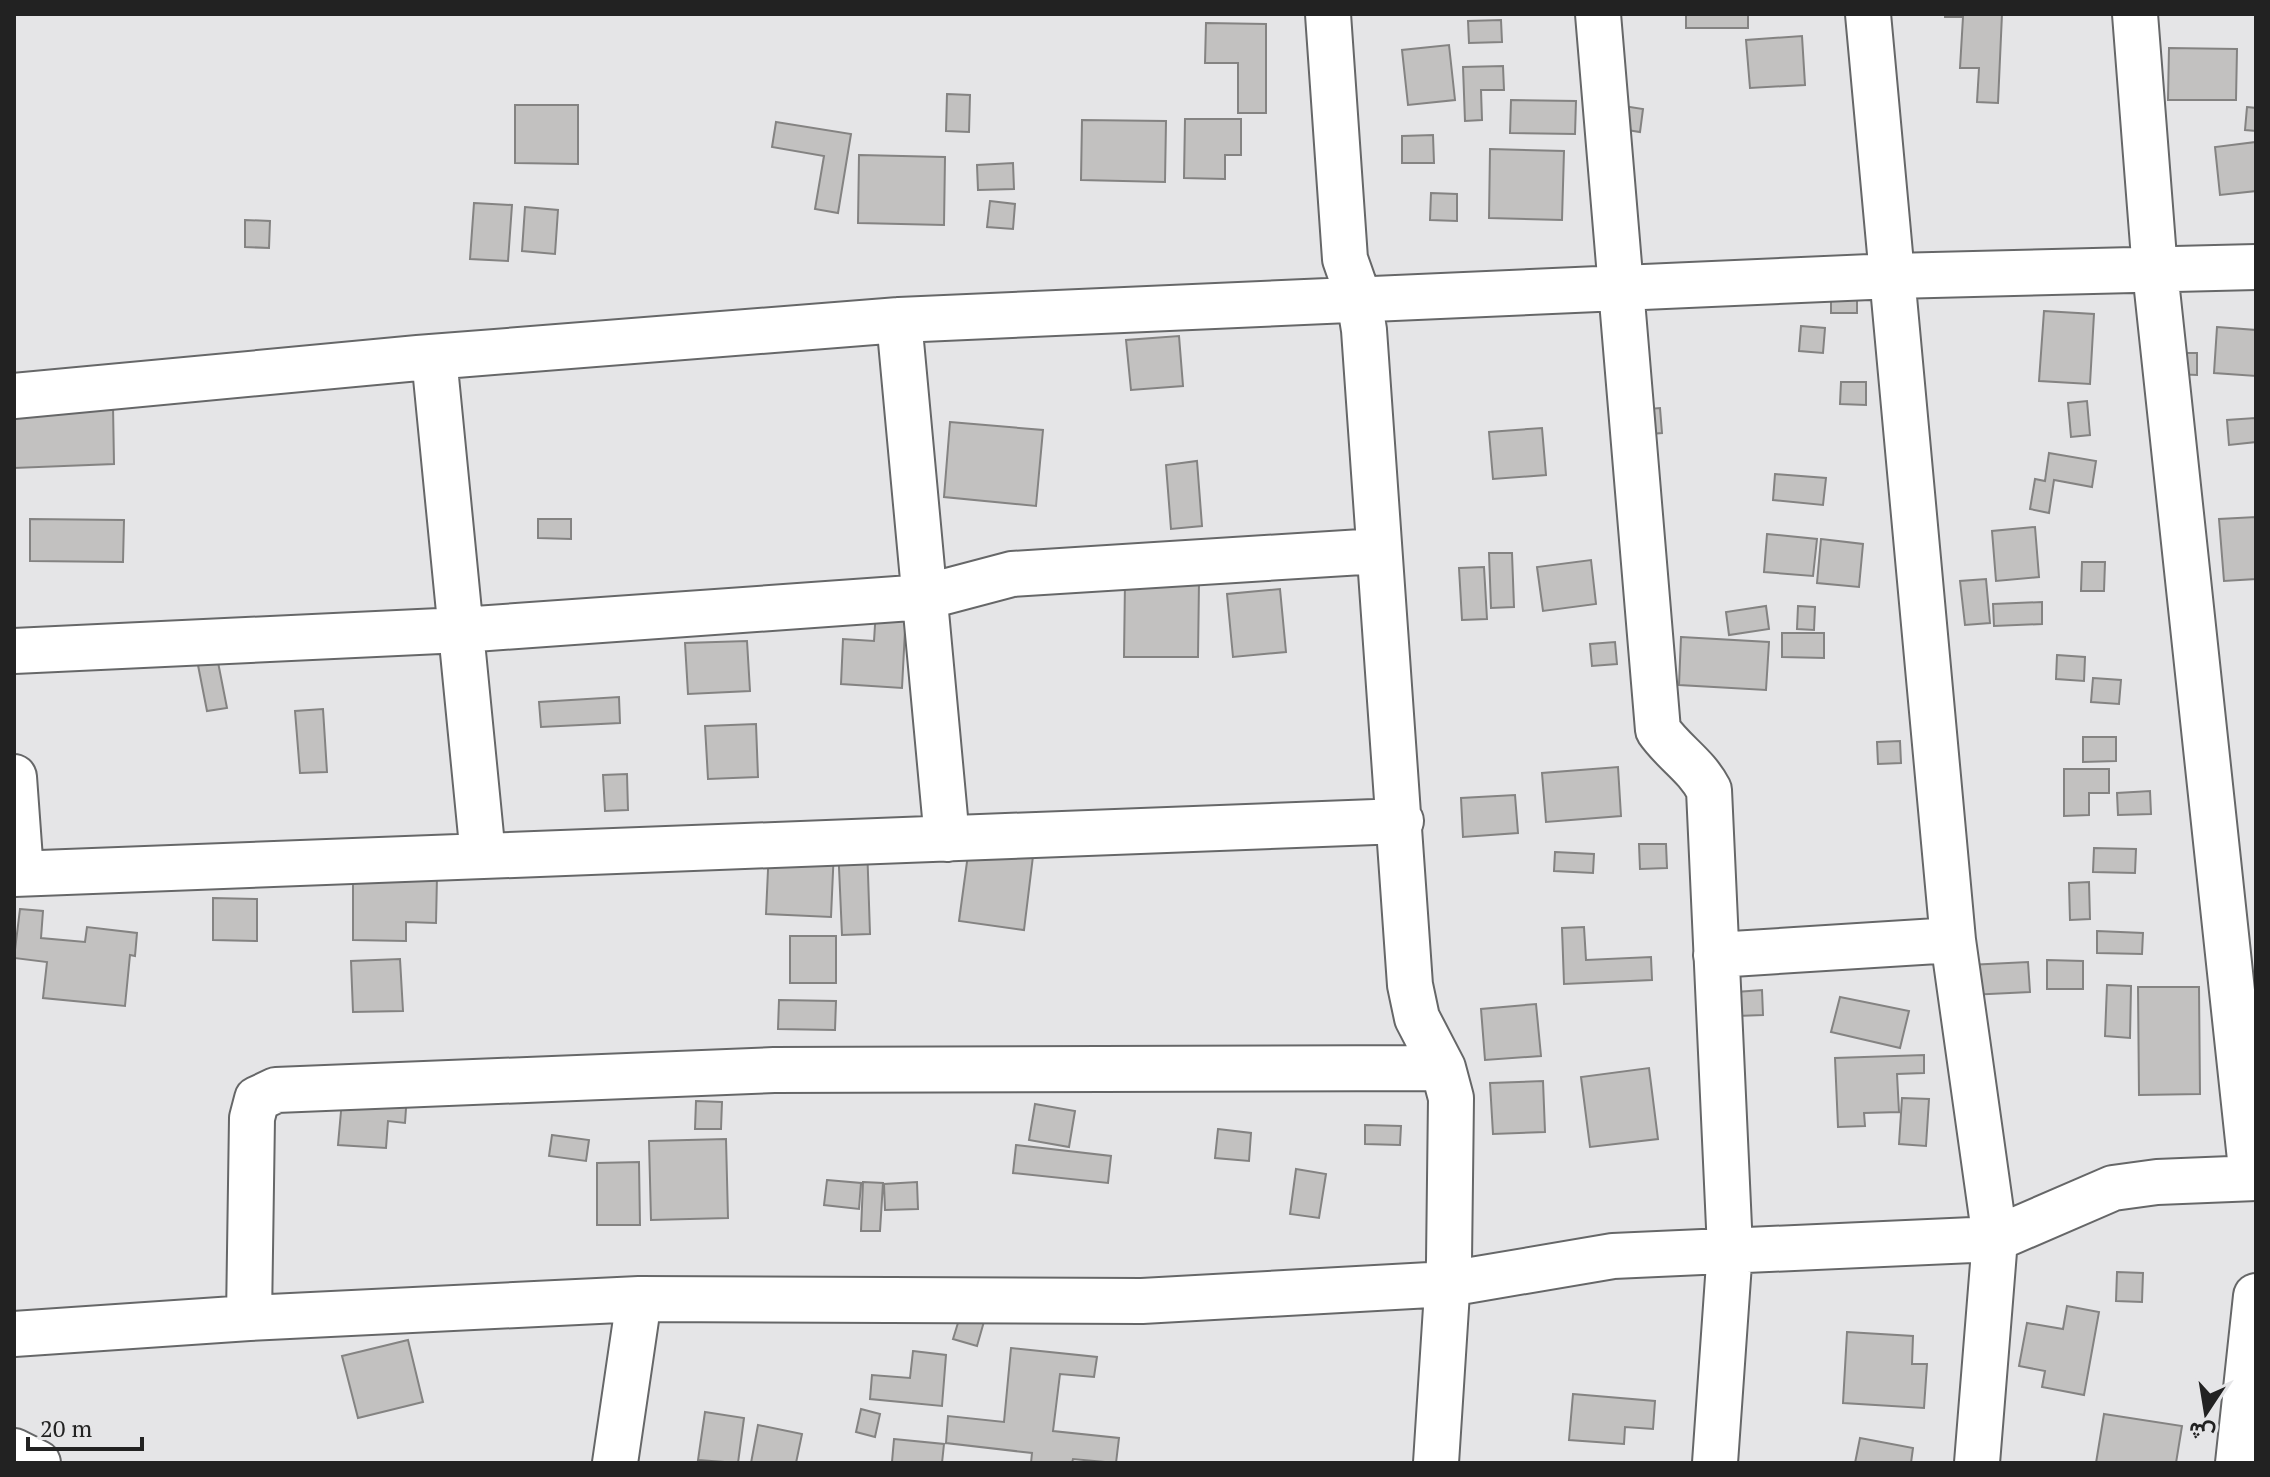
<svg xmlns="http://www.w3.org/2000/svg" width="2270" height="1477" viewBox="0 0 2270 1477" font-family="'PT Serif',Vazirmatn,serif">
  <rect width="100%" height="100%" fill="#e5e5e7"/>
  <!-- building -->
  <path fill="#c2c1c0" stroke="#848382" stroke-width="2" d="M1686 14H1748V28H1686Z
    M1945 14H2002L1998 103 1977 102 1979 68H1960L1963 17H1945Z
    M1501 20 1502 42 1469 43 1468 21Z
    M1206 23 1266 24V113H1238V63H1205Z
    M1802 36 1805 85 1750 88 1746 40Z
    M1449 45 1455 100 1408 105 1402 50Z
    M2169 48 2237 49 2236 100H2168Z
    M1503 66 1504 90H1481L1482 120 1465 121 1463 67Z
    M947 94 970 95 969 132 946 131Z
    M1511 100 1576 101 1575 134 1510 133Z
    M515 105H578V164L515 163Z
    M1617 105 1643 109 1640 132 1614 128Z
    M2247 107 2256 108V131L2245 130Z
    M1185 119H1241V155H1225V179L1184 178Z
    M1082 120 1166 121 1165 182 1081 180Z
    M776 122 851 134 838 213 815 209 824 156 772 147Z
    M1433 135 1434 163H1402V136Z
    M2256 142V191L2220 195 2215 147Z
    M1490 149 1564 151 1562 220 1489 218Z
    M859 155 945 157 944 225 858 223Z
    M1013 163 1014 189 978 190 977 165Z
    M1431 193 1457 194V221L1430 220Z
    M990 201 1015 204 1013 229 987 227Z
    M474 203 512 205 508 261 470 259Z
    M525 207 558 210 555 254 522 251Z
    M245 220 270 221 269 248 245 247Z
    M1857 290V313H1831V291Z
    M2044 311 2094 314 2090 384 2039 381Z
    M1801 326 1825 328 1823 353 1799 351Z
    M2217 327 2256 330V376L2214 373Z
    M1179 336 1183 386 1131 390 1126 340Z
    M2174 353H2197V375L2173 374Z
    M1841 382H1866V405L1840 404Z
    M2087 401 2090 435 2071 437 2068 403Z
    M113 406 114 464 14 468V409Z
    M1660 408 1662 433 1639 435 1637 410Z
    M2255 418 2256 442 2229 445 2227 420Z
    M950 422 1043 430 1036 506 944 497Z
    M1542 428 1546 475 1493 479 1489 432Z
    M2049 453 2096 461 2092 487 2054 480 2049 513 2030 509 2035 479 2045 481Z
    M1197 461 1202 526 1171 529 1166 465Z
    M1775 474 1826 478 1823 505 1773 500Z
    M2256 517V579L2224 581 2219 519Z
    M30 519 124 520 123 562 30 561Z
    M538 519H571V539L538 538Z
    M2035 527 2039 577 1996 581 1992 531Z
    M1767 534 1817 539 1813 576 1764 572Z
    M1821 539 1863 544 1859 587 1817 583Z
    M1489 553H1512L1514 607 1491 608Z
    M1591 560 1596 604 1543 611 1537 567Z
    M2082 562H2105L2104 591H2081Z
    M1484 567 1487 619 1462 620 1459 568Z
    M1986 579 1990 623 1965 625 1960 581Z
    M1125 581H1199L1198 657H1124Z
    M1280 589 1286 652 1233 657 1227 594Z
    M2042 602V624L1994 626 1993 604Z
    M1766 606 1769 629 1729 635 1726 612Z
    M1798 606 1815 607 1814 630 1797 629Z
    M876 609 906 611 902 688 841 684 843 639 874 641Z
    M1782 633H1824V658L1782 657Z
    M1681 637 1769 642 1766 690 1679 685Z
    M747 641 750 691 688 694 685 643Z
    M1615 642 1617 664 1592 666 1590 644Z
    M216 652 227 708 207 711 196 655Z
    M2057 655 2085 657 2084 681 2056 679Z
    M2093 678 2121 680 2119 704 2091 702Z
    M619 697 620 723 541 727 539 702Z
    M323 709 327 772 300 773 295 711Z
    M756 724 758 777 708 779 705 726Z
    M2083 737H2116V761L2083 762Z
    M1900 741 1901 763 1878 764 1877 742Z
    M1618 767 1621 816 1546 822 1542 773Z
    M2064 769H2109V793H2089V815L2064 816Z
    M627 774 628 810 605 811 603 775Z
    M2150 791 2151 814 2118 815 2117 793Z
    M1515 795 1518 833 1463 837 1461 798Z
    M867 844 870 934 842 935 838 845Z
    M1639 844H1666L1667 868 1640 869Z
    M969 847 1033 856 1024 930 959 921Z
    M769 848 834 849 831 917 766 914Z
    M2094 848 2136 849 2135 873 2093 872Z
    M1555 852 1594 854 1593 873 1554 871Z
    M353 875 437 876 436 923 406 922V941L353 940Z
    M2089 882 2090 919 2070 920 2069 883Z
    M213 898 257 899V941L213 940Z
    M20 909 43 911 41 938 85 942 87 927 137 933 135 956 130 955 125 1006 43 998 47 962 14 958Z
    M1584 927 1586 960 1651 957 1652 980 1564 984 1562 928Z
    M2097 931 2143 933 2142 954 2097 953Z
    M790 936H836V983H790Z
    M400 959 403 1011 353 1012 351 961Z
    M2047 960 2083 961V989H2047Z
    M2028 962 2030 992 1969 995 1968 965Z
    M2107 985 2131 986 2130 1038 2105 1036Z
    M2138 987H2199L2200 1094 2139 1095Z
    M1762 990 1763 1015 1737 1016 1736 992Z
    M1840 997 1909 1011 1900 1048 1831 1032Z
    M779 1000 836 1001 835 1030 778 1029Z
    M1536 1004 1541 1056 1485 1060 1481 1009Z
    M1924 1055V1073L1897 1074 1899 1112 1864 1113 1865 1126 1838 1127 1835 1058Z
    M1649 1068 1658 1139 1590 1147 1581 1077Z
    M1543 1081 1545 1132 1493 1134 1490 1083Z
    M343 1089 407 1094 405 1123 388 1121 386 1148 338 1145Z
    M1902 1098 1929 1099 1926 1146 1899 1144Z
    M696 1101 722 1102 721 1129H695Z
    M1035 1104 1075 1111 1069 1147 1029 1140Z
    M1365 1125 1401 1126 1400 1145 1365 1144Z
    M1218 1129 1251 1133 1249 1161 1215 1158Z
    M552 1135 589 1140 586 1161 549 1156Z
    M726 1139 728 1218 651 1220 649 1141Z
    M1016 1145 1111 1156 1108 1183 1013 1173Z
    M639 1162 640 1225H597V1163Z
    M1296 1169 1326 1174 1319 1218 1290 1214Z
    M827 1180 861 1183 859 1209 824 1205Z
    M863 1182 883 1183 880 1231H861Z
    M917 1182 918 1209 885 1210 884 1184Z
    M2117 1272 2143 1273 2142 1302 2116 1301Z
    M966 1297 989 1304 977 1346 953 1339Z
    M2067 1306 2099 1312 2084 1395 2042 1387 2045 1371 2019 1366 2027 1323 2063 1329Z
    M1847 1332 1913 1336 1912 1364H1927L1924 1408 1843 1403Z
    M408 1340 423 1402 358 1418 342 1356Z
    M1011 1348 1097 1357 1094 1377 1060 1374 1053 1431 1119 1438 1116 1463 1073 1459 1072 1463H1031L1032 1453 946 1443 948 1416 1004 1422Z
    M913 1351 946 1355 942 1406 870 1399 872 1375 910 1378Z
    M1573 1394 1655 1401 1653 1429 1625 1427 1624 1444 1569 1440Z
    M861 1409 880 1414 875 1437 856 1432Z
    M705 1412 744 1418 738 1463 698 1460Z
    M2104 1414 2182 1426 2176 1463H2096Z
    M758 1425 802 1434 796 1463H751Z
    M1860 1438 1913 1448 1911 1463H1855Z
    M894 1439 944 1444 942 1463 892 1462Z"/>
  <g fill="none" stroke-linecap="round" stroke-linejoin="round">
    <defs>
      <path id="minor" d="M1328 14 1345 259 1359 299 1364 330 1410 985 1417 1018 1443 1068 1451 1098 1449 1261 1436 1463
        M1598 14 1658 730C1674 753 1696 765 1709 790L1730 1249 1715 1463
        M1868 14 1953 940 1995 1239 1977 1463
        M2135 14 2155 271 2252 1178
        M899 320 947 839
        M434 357 483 856
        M14 396 418 358 899 320 1893 276 2256 267
        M14 651 461 630 925 597 1012 574 1378 551
        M14 777 21 873
        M14 874 1401 821
        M1716 955 1953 940
        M249 1318 252 1118 257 1099 276 1090 774 1070 1443 1068
        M14 1334 249 1318 639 1299 1142 1301 1448 1284 1613 1256 1995 1239 2113 1188 2157 1182 2256 1178
        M14 1451 38 1463
        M615 1463 639 1299
        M2238 1463 2256 1296"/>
    </defs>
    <!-- minor casing -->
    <use href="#minor" stroke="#666768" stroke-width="48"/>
    <!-- minor -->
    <use href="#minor" stroke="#fff" stroke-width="44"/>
  </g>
  <!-- border -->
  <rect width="2270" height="1477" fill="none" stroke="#222222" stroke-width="32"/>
  <!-- north arrow -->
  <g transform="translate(2206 1413) rotate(192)" stroke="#e5e5e7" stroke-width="6" paint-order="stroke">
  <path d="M0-6L14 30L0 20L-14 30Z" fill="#222222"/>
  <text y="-12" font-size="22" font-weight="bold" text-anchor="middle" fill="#222222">ش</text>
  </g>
  <!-- scale -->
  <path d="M28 1437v12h114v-12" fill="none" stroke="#222222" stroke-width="4"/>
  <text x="40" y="1437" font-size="24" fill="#222222" stroke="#e5e5e7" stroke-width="6" paint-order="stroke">20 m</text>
</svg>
